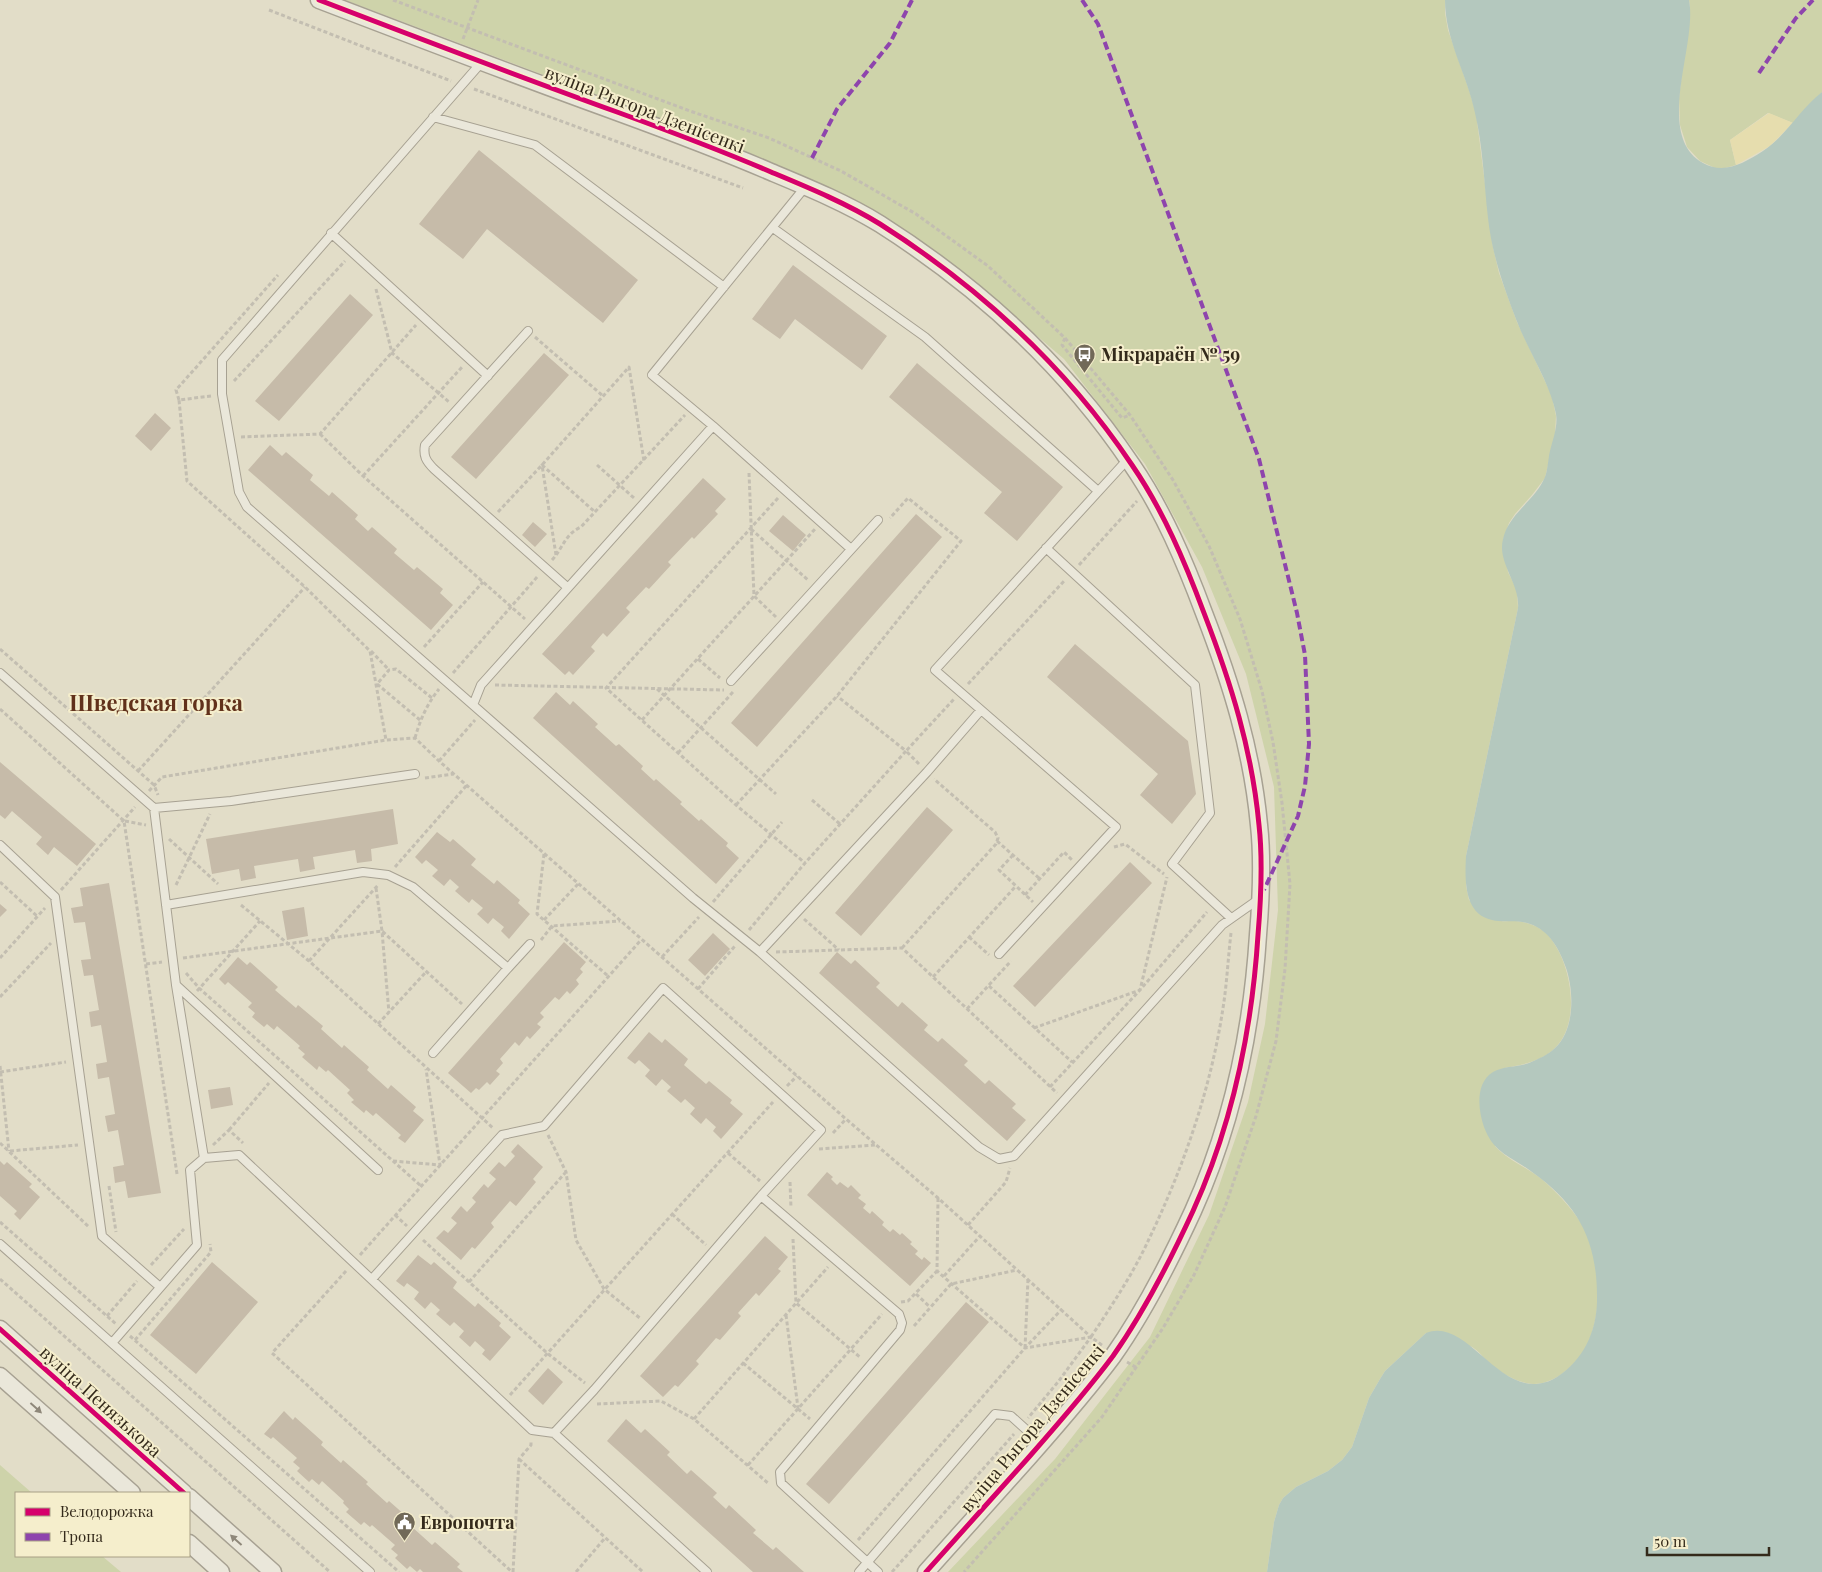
<svg xmlns="http://www.w3.org/2000/svg" width="1822" height="1572" viewBox="0 0 1822 1572" font-family="'Playfair Display',serif">
  <rect width="100%" height="100%" fill="#e2ddc8"/>
  <!-- green -->
  <path fill="#ced3aa" d="M345 0H1445V13L1448 30 1469 90 1476 113 1493 247 1499 273 1517 322 1552 396 1556 416 1555 435 1545 478 1532 495 1515 514 1509 523 1503 540 1508 572 1517 590 1518 608 1466 856V886L1469 900C1479 907 1490 916 1501 921 1506 922 1512 920 1516 921 1527 922 1540 927 1547 934 1571 960 1582 1020 1556 1047 1543 1061 1522 1065 1504 1068L1495 1146C1508 1161 1529 1168 1544 1181 1560 1196 1578 1214 1587 1234 1602 1267 1603 1325 1581 1355 1569 1371 1548 1388 1526 1383 1512 1380 1498 1371 1487 1361 1482 1356 1477 1349 1470 1346 1457 1340 1440 1337 1426 1333L1385 1371 1380 1379 1369 1398 1352 1447 1342 1460 1328 1471 1296 1487 1283 1498 1279 1505 1274 1522 1267 1572H948L1055 1459 1150 1337 1209 1215 1248 1102 1265 1024 1278 910 1274 787 1246 674 1202 567 1145 464 1064 359 969 278 881 216 813 181 705 136Z
    M1689 0H1822V92L1793 123 1768 113 1730 140 1736 165 1722 169 1715 168 1700 161 1687 147 1680 125 1679 98 1690 6Z
    M0 1465 32 1493H16V1556H102L121 1572H0Z"/>
  <!-- sand -->
  <path fill="#e6ddae" d="M1769 113 1793 123 1770 146 1736 165 1730 140Z"/>
  <!-- water -->
  <path fill="#b4c8be" d="M1445 0H1689C1698 44 1653 135 1703 163 1724 175 1744 163 1763 151 1787 135 1800 109 1822 92V1572H1267L1274 1522 1279 1505 1283 1498 1296 1487 1328 1471 1342 1460 1352 1447 1369 1398 1380 1379 1385 1371 1426 1333C1470 1315 1503 1410 1557 1377 1583 1360 1596 1333 1597 1302 1598 1243 1580 1206 1532 1172 1511 1156 1494 1154 1484 1127 1478 1110 1475 1083 1493 1072 1503 1066 1518 1067 1529 1063 1538 1059 1548 1055 1555 1048 1575 1030 1574 991 1566 968 1560 950 1549 930 1530 924 1517 919 1504 923 1492 920 1463 914 1465 878 1466 856L1518 608C1520 583 1497 563 1503 539 1509 513 1535 501 1545 477 1548 469 1548 459 1550 451 1553 439 1558 426 1556 414 1551 389 1538 367 1527 344 1519 328 1513 312 1507 295 1498 270 1491 245 1488 218 1484 183 1483 147 1475 113 1467 74 1445 40 1445 0Z"/>
  <!-- building -->
  <path fill="#c6bba9" d="M479 150 638 280 603 323 487 229 463 259 419 224Z
    M793 265 887 336 862 370 795 319 780 339 752 319Z
    M350 294 373 315 279 421 255 401Z
    M544 353 569 375 476 479 451 457Z
    M917 363 1063 487 1017 541 984 513 1002 492 889 397Z
    M155 413 171 428 151 451 135 436Z
    M270 445 282 456 286 452 313 475 310 480 329 496 332 492 358 515 355 519 368 531 372 527 397 549 394 553 414 570 417 567 443 589 440 593 453 605 431 630 248 470Z
    M703 478 726 499 715 511 718 514 694 539 692 537 668 562 671 565 649 589 646 587 626 608 630 612 607 637 603 633 591 647 595 651 573 675 569 671 565 675 542 654Z
    M916 514 942 537 757 747 731 723Z
    M783 515 806 535 793 551 769 531Z
    M533 522 547 534 535 547 522 535Z
    M1075 644 1188 741 1196 794 1172 824 1140 795 1158 774 1047 677Z
    M556 692 570 705 573 701 598 724 595 727 616 746 619 744 643 766 641 769 654 781 656 779 682 802 680 804 699 821 701 819 728 843 726 846 739 858 716 884 533 718Z
    M0 762 96 844 77 866 54 847 48 855 36 844 42 837 12 811 5 819 0 815Z
    M927 807 953 830 861 936 835 913Z
    M393 809 398 844 371 849 372 861 357 863 355 850 313 857 315 869 300 872 298 859 254 866 256 878 241 881 239 869 212 874 206 839Z
    M437 832 450 842 453 839 476 859 471 865 494 884 497 880 520 900 518 903 530 914 509 939 501 931 504 927 493 918 488 924 477 914 483 908 472 899 469 903 455 891 459 887 450 879 444 886 432 876 438 870 426 860 422 864 415 857Z
    M1130 862 1152 883 1035 1007 1013 986Z
    M109 883 161 1193 128 1198 125 1181 115 1183 113 1167 124 1165 118 1130 108 1132 105 1116 115 1114 109 1077 98 1079 96 1064 107 1062 101 1025 91 1027 89 1012 99 1010 93 975 84 976 81 960 91 959 85 922 74 923 71 908 83 906 80 888Z
    M0 904 7 910 0 917Z
    M304 907 308 936 287 940 282 911Z
    M713 933 730 949 705 976 688 960Z
    M564 942 586 962 580 969 583 972 576 980 579 984 570 994 567 991 559 1000 555 997 540 1013 544 1017 537 1024 541 1027 530 1039 527 1036 519 1046 515 1042 500 1059 503 1063 496 1071 500 1074 490 1085 487 1082 479 1090 476 1088 471 1093 448 1073Z
    M837 952 851 964 855 960 880 983 876 987 898 1007 902 1002 928 1025 924 1030 938 1042 942 1038 968 1061 964 1065 985 1084 989 1080 1016 1104 1012 1108 1026 1120 1007 1141 819 973Z
    M238 957 247 965 250 962 278 987 275 990 296 1008 298 1005 323 1026 321 1029 342 1048 344 1045 369 1067 367 1070 388 1089 391 1085 416 1107 413 1111 424 1120 405 1143 398 1138 401 1135 376 1113 373 1116 366 1110 364 1113 351 1102 354 1100 347 1093 350 1090 328 1070 326 1072 319 1066 317 1070 302 1057 305 1054 298 1048 300 1046 277 1026 274 1030 267 1024 264 1027 252 1017 255 1013 248 1007 252 1003 228 982 225 985 219 979Z
    M649 1032 662 1043 665 1039 688 1059 684 1065 706 1084 709 1081 732 1100 730 1103 743 1114 721 1139 713 1131 716 1127 706 1118 701 1124 690 1114 695 1108 685 1099 681 1103 667 1091 671 1087 662 1079 656 1086 645 1076 650 1070 639 1060 635 1064 627 1058Z
    M230 1087 233 1105 211 1109 208 1090Z
    M518 1144 543 1167 533 1179 536 1182 516 1206 510 1201 491 1223 494 1227 475 1249 472 1247 461 1260 436 1238 444 1230 448 1233 457 1223 451 1218 461 1206 467 1212 476 1202 472 1198 484 1184 488 1188 496 1179 489 1173 499 1162 505 1167 515 1156 511 1152Z
    M0 1161 4 1165 7 1162 32 1184 29 1187 40 1197 20 1220 14 1214 17 1211 0 1196Z
    M827 1172 833 1177 831 1179 837 1185 840 1182 848 1188 851 1185 861 1195 858 1198 866 1204 863 1208 870 1214 872 1211 884 1222 882 1225 890 1232 893 1229 900 1235 902 1233 912 1242 910 1244 918 1251 915 1254 922 1260 924 1257 931 1263 910 1286 807 1195Z
    M765 1236 788 1257 778 1269 781 1271 759 1296 756 1293 738 1313 741 1316 720 1340 716 1338 696 1361 699 1364 678 1387 675 1385 663 1397 640 1376Z
    M418 1255 431 1265 434 1262 457 1282 453 1288 475 1307 478 1303 501 1323 499 1326 511 1337 490 1361 482 1354 485 1350 475 1341 470 1347 459 1337 464 1331 454 1322 450 1326 436 1314 440 1310 431 1302 425 1309 414 1299 419 1292 407 1283 404 1287 396 1281Z
    M212 1262 258 1302 196 1374 150 1335Z
    M966 1302 989 1322 829 1504 806 1484Z
    M548 1368 563 1382 543 1405 528 1391Z
    M284 1411 293 1420 295 1417 323 1442 321 1445 341 1463 343 1460 368 1482 366 1484 387 1503 389 1501 414 1523 411 1526 432 1545 435 1542 460 1564 457 1567 463 1572H423L420 1569 417 1572 410 1566 407 1569 395 1558 398 1555 391 1549 395 1545 372 1525 370 1527 364 1522 361 1525 346 1512 349 1509 343 1503 344 1501 322 1481 319 1485 312 1479 309 1482 297 1471 300 1468 293 1462 297 1458 273 1437 271 1439 264 1434Z
    M626 1419 641 1433 645 1429 670 1452 667 1455 687 1474 691 1470 717 1493 713 1497 726 1509 729 1505 756 1530 753 1533 773 1550 776 1547 804 1572H753L607 1441Z"/>
  <g fill="none" stroke-linecap="round" stroke-linejoin="round">
    <defs>
      <path id="service" d="M433 117 535 145 724 287
        M806 186 652 375 713 426 851 549
        M773 228 925 337 1098 491
        M331 233 488 376
        M528 331 425 445C423 456 426 461 434 469L567 587
        M713 426 481 685 473 705 693 898 760 952 979 1147 999 1159 1014 1156 1222 925 1259 899
        M1046 548 1195 685 1210 813 1172 864 1231 918
        M0 673 154 808 176 985 378 1170
        M731 681 878 520
        M473 705 247 507 239 492 222 394V360L481 63
        M154 808 231 801 415 774
        M0 845 55 897 102 1236 160 1287
        M166 905 363 872 388 875 413 887 508 968 433 1053
        M760 952 927 772 981 710
        M999 954 1116 827 935 670 1128 459
        M508 968 530 944
        M204 1158 239 1155 532 1430 554 1433
        M0 1244 370 1572
        M372 1279 502 1135 544 1126 663 988 821 1130 761 1196
        M112 1343 197 1245 190 1170 204 1158 176 985
        M707 1572 554 1433 594 1390 761 1196 899 1314 902 1323 900 1330 780 1472 781 1483 878 1572
        M859 1572 995 1414 1011 1416 1041 1443"/>
      <path id="minor" d="M319 0C418 38 517 76 617 112 669 131 720 150 771 172 807 187 846 203 880 224 979 287 1067 368 1132 465 1163 510 1185 562 1204 613 1231 683 1252 750 1259 825 1263 861 1261 899 1258 935 1252 1029 1232 1125 1193 1211 1170 1261 1144 1312 1113 1356 1087 1391 1058 1424 1029 1457 995 1495 960 1534 926 1572
        M0 1329 184 1493
        M0 1376 132 1493
        M189 1497 273 1572
        M189 1543 221 1572"/>
    </defs>
    <!-- service casing -->
    <use href="#service" stroke="#a7a192" stroke-width="10"/>
    <!-- minor casing -->
    <use href="#minor" stroke="#a7a192" stroke-width="19"/>
    <!-- path -->
    <path stroke="#c3beb1" stroke-width="3" stroke-dasharray="4 2.5" stroke-linecap="butt" d="M393 0 690 111 769 138 841 171 916 214 988 266 1065 338 1130 415 1173 480 1209 546 1240 619 1262 691 1273 742 1282 803 1290 884 1285 969 1276 1041 1256 1116 1225 1207 1194 1275 1163 1328 1102 1417 964 1572
      M269 10 451 81
      M463 39 478 0
      M474 89 743 188
      M376 289 392 353 449 402
      M535 337 603 396
      M1065 338 1062 345 1122 418 1130 415
      M234 381 345 261
      M211 396 179 400 187 481 305 587 370 651 386 740
      M179 400 176 390 278 275
      M320 434 363 476 525 619
      M241 437 320 434 416 325
      M597 465 634 498
      M749 473 754 596 776 617
      M363 476 462 367
      M778 498 606 688 736 805 805 863
      M498 512 542 465 629 367 644 461
      M751 529 808 580
      M556 555 542 465 595 512
      M552 560C563 548 565 534 581 527L685 415
      M1079 565 1137 501
      M424 647 483 582
      M0 649 154 785 158 795
      M371 651 389 670
      M698 659 720 678
      M453 673 538 576
      M968 684 1065 580
      M495 685 724 690
      M657 689 776 794
      M0 709 124 821 177 1174
      M420 720 377 684 389 670 396 669 432 698
      M642 720 815 529
      M415 738C420 720 427 704 439 689
      M678 753 733 692
      M439 761 475 720
      M919 764 906 751 954 699
      M138 771 305 587
      M425 778 453 774
      M149 791 162 777 386 740 415 738 439 761 846 1119 938 1198 1091 1337 1058 1382 1028 1418
      M812 800 840 824
      M736 805 837 696 961 541 908 498 890 518
      M125 821 146 825
      M169 839 218 884
      M997 841 1040 879
      M1114 847 1125 844 1164 874
      M544 854 537 914 608 976
      M1013 855 999 870 1033 902
      M395 867 467 785
      M0 882 37 916
      M176 885 210 814
      M376 888 382 931 389 1013
      M61 890 135 807
      M1025 895 1064 852 1072 860
      M713 902 782 822
      M241 905 309 961 493 1128
      M804 919 839 950
      M544 920 578 884
      M749 930 805 863 906 751 837 696
      M969 937 989 955
      M541 940 552 926 620 921
      M902 948 996 844 998 838 995 832 934 779
      M776 952 902 948 1057 1093
      M662 957 699 917
      M0 958 45 908
      M183 958 382 931 462 1004
      M309 961 379 884
      M146 964 162 962
      M186 973 199 988 421 1186
      M933 977 1016 886
      M989 986 1072 1062
      M698 989 735 946
      M197 991 260 921
      M0 997 51 943
      M967 1009 1011 961
      M378 1024 426 972
      M1034 1028 1140 990 1167 877
      M0 1066 9 1151
      M0 1072 66 1062
      M787 1086 797 1076
      M1050 1087 1140 990 1207 912
      M229 1130 269 1083
      M833 1133 846 1119
      M548 1135 566 1172 576 1240 604 1289 641 1319
      M0 1143 89 1227
      M213 1145 229 1130 243 1143
      M819 1149 875 1145
      M10 1151 78 1145
      M728 1153 760 1181
      M393 1161 440 1165 426 1069
      M790 1182 791 1208
      M109 1186 116 1232
      M938 1198 937 1271 1025 1348 1091 1337 1103 1346
      M672 1214 706 1245
      M395 1215 407 1226
      M0 1222 116 1324
      M968 1225 1006 1182 1010 1168
      M793 1239 796 1303 861 1358
      M423 1240 547 1353 585 1383
      M360 1255 641 940
      M151 1265 184 1229
      M346 1271 272 1353 512 1572
      M944 1276 980 1236
      M0 1279 330 1572
      M469 1282 565 1173
      M916 1294 930 1307
      M901 1302 908 1301 937 1271
      M786 1315 798 1408
      M107 1316 137 1281
      M914 1326 951 1284 1017 1270
      M130 1336 399 1572
      M1091 1337C1112 1305 1133 1274 1149 1239 1184 1166 1211 1088 1223 1008 1227 983 1228 958 1231 933
      M135 1340 211 1252 210 1244
      M1025 1348 1028 1279
      M1127 1362 1137 1368
      M743 1363 810 1419
      M510 1395 773 1102
      M597 1404 661 1401 694 1419 769 1484
      M694 1419 828 1267
      M519 1459 643 1572
      M748 1465 882 1314
      M858 1540 1025 1348 1062 1309
      M513 1572 519 1459 531 1445V1440
      M576 1572 605 1538
      M892 1572 1014 1434"/>
    <!-- service -->
    <use href="#service" stroke="#eae7da" stroke-width="8"/>
    <!-- minor -->
    <use href="#minor" stroke="#eae7da" stroke-width="16"/>
    <!-- quiet -->
    <path stroke="#8e44ad" stroke-width="4" stroke-dasharray="8 4" stroke-linecap="butt" d="M1082 0 1098 24 1259 459 1297 613 1305 655 1309 744 1305 786 1298 816 1264 890
      M1759 73 1796 18 1813 0
      M812 158 837 109 890 43 912 0"/>
    <defs>
      <path id="cycleway" d="M319 0C418 38 517 76 617 112 669 131 720 150 771 172 807 187 846 203 880 224 979 287 1067 368 1132 465 1163 510 1185 562 1204 613 1231 683 1252 750 1259 825 1263 861 1261 899 1258 935 1252 1029 1232 1125 1193 1211 1170 1261 1144 1312 1113 1356 1087 1391 1058 1424 1029 1457 995 1495 960 1534 926 1572
        M0 1329 184 1493"/>
    </defs>
    <!-- cycleway casing -->
    <use href="#cycleway" stroke="#f5eecc" stroke-width="8"/>
    <!-- cycleway -->
    <use href="#cycleway" stroke="#d6006c" stroke-width="5"/>
  </g>
  <!-- one-way arrows -->
  <defs><path id="oneway-solid" d="M-6-.8H1V-3.2L6.5 0L1 3.2V.8H-6Z" transform="scale(1.25)"/></defs>
  <g fill="#8f887a">
    <use href="#oneway-solid" transform="translate(36 1408) rotate(42)"/>
    <use href="#oneway-solid" transform="translate(236 1540) rotate(-138)"/>
  </g>
  <!-- icons -->
  <defs>
    <symbol id="bus-pin" viewBox="-11 -11 22 30"><path d="M0 17L-7.5 6A9.5 9.5 0 1 1 7.5 6Z" fill="#716958" stroke="#f5eecc"/><path d="M-5-6H5V4H4V6H2V4H-2V6H-4V4H-5ZM-3.5-4V0h7V-4ZM-3.5 1.2v1.5H-2V1.2ZM2 1.2v1.5H3.5V1.2Z" fill="#fff"/></symbol>
    <symbol id="civic-pin" viewBox="-11 -11 22 30"><path d="M0 17L-7.5 6A9.5 9.5 0 1 1 7.5 6Z" fill="#716958" stroke="#f5eecc"/><path d="M-.6-6.5H3V-4.5H.6V-3L4-1V1h2V6H-6V1h2V-1L-.6-3ZM-1.2 2.5V6h2.4V2.5Z" fill="#fff"/></symbol>
  </defs>
  <g fill-rule="evenodd">
    <use href="#bus-pin" x="1072" y="342" width="25" height="34"/>
    <use href="#civic-pin" x="392" y="1510" width="25" height="34"/>
  </g>
  <g text-anchor="middle" dominant-baseline="central" stroke-width="4" stroke-linejoin="round" paint-order="stroke">
    <!-- street labels -->
    <g font-size="18" fill="#342a1b" stroke="#f5eecc">
      <text transform="translate(645 109) rotate(21)">вуліца Рыгора Дзенісенкі</text>
      <text transform="translate(101 1401) rotate(42)">вуліца Пенязькова</text>
      <text transform="translate(1032 1428) rotate(-50)">вуліца Рыгора Дзенісенкі</text>
    </g>
    <!-- poi labels -->
    <g font-size="18" font-weight="bold" fill="#342a1b" stroke="#f5eecc" text-anchor="start">
      <text x="1101" y="354">Мікрараён № 59</text>
      <text x="420" y="1522">Европочта</text>
    </g>
    <!-- district labels -->
    <g font-size="22" font-weight="bold" fill="#61311b" stroke="#f5eecc">
      <text x="156" y="702">Шведская горка</text>
    </g>
  </g>
  <!-- legend -->
  <rect x="15" y="1492" width="175" height="65" fill="#f5eecc" stroke="#a8a085"/>
  <rect x="25" y="1508" width="25" height="8" fill="#d6006c" stroke="#a8a085"/>
  <text x="60" y="1517" font-size="15" fill="#342a1b">Велодорожка</text>
  <rect x="25" y="1533" width="25" height="8" fill="#8e44ad" stroke="#a8a085"/>
  <text x="60" y="1542" font-size="15" fill="#342a1b">Тропа</text>
  <!-- scale -->
  <path d="M1647 1547v8h122v-8" fill="none" stroke="#342a1b" stroke-width="2.5"/>
  <text x="1654" y="1547" font-size="15" fill="#342a1b" stroke="#f5eecc" stroke-width="4" paint-order="stroke">50 m</text>
</svg>
